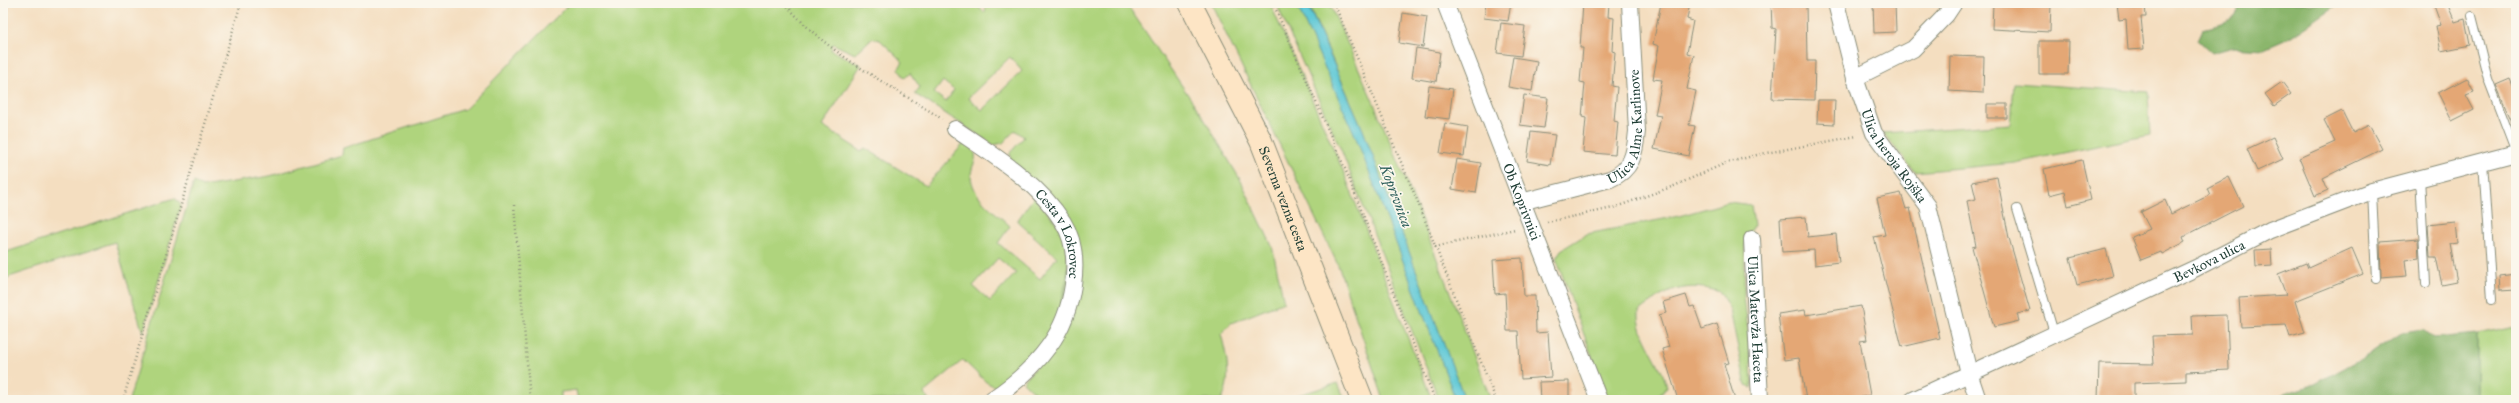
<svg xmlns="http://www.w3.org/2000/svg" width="2519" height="403" viewBox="0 0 2519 403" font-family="'IM FELL Great Primer',serif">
  <rect width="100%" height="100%" fill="#fbf7ec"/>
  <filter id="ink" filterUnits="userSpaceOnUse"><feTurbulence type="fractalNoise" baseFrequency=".025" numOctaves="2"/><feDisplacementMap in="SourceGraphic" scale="8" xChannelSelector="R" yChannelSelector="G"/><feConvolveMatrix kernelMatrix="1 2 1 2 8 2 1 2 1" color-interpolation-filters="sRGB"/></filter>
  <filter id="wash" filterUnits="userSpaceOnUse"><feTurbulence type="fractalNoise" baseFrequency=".012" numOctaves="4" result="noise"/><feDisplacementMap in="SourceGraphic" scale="16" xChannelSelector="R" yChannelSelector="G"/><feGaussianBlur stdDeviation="0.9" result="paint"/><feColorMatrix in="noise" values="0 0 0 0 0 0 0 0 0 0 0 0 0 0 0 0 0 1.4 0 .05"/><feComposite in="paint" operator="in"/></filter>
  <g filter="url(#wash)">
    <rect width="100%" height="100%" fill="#f4dec0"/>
    <!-- green -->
    <path fill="#afd47d" stroke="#678858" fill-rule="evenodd" d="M570 3H977V6L985 13 986 3H1126L1203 117 1241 181 1272 246 1284 302 1231 323 1221 334C1226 353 1233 381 1221 400H1042L1023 382 1050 350 1075 244 1011 164 1010 153 1024 137 1015 130 1003 143 994 145 915 94 920 87 910 73 905 78 898 69 903 62 880 40 872 38 855 54 833 44 831 50 861 65 822 126 861 151 865 148 926 186 966 141C988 162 963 163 974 188 980 202 999 215 1010 226L998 243 1040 279 1057 257 1017 221 1034 197C1042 207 1053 217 1059 227 1081 263 1058 326 1035 355 1025 368 1011 378 999 389L986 382 963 360 926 391 924 394 929 400H578L576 390 561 392V400H129L194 182 202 187 270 176 342 155 343 148 465 109ZM1010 57 1022 71 982 110 968 98ZM943 81 954 90 946 102 934 93ZM998 258 1016 273 990 301 973 286Z
      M1211 3H1270L1344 173 1432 400H1384L1338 265Z
      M1276 3H1296L1355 135 1456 400H1439L1342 152Z
      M1308 3H1329C1390 133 1440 266 1491 400H1465L1363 130Z
      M2014 83 2148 92 2150 135 2015 163 1915 172 1883 133 2011 124Z
      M175 198 181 205 143 333 115 242 3 279V253Z
      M1729 202 1751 205 1754 225 1745 245 1744 296 1751 355 1752 388 1746 386 1730 310 1720 292C1687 281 1665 290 1639 311 1637 338 1662 361 1667 388L1651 400H1608L1556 258 1561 250 1587 234 1679 216Z
      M2516 326V400H2477V334Z
      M1338 383 1345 400H1282Z"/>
    <!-- forest -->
    <path fill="#8bb66c" stroke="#557a50" d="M2240 3H2340L2287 39 2264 49 2233 47 2212 53 2198 40 2203 29C2221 24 2235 23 2240 3Z
      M2423 329 2434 338 2477 334V400H2266L2315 384 2372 353 2403 332Z"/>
    <!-- water -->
    <path fill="#5dc8d5" stroke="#3e8284" d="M1296 3H1307L1363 130 1465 400H1456L1355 135Z"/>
    <g id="blocks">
      <!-- building -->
      <path fill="#e4a775" d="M1486 3H1511L1508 21 1484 18Z
        M1583 3H1609L1608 17 1614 18 1612 51 1615 52 1612 86 1617 87 1614 121 1618 122 1615 155 1583 152 1586 118 1582 117 1585 83 1580 82 1583 48H1580Z
        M1661 3H1690L1687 19 1693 21 1687 53 1694 55 1687 89 1696 91 1689 125 1695 126 1689 156 1654 149 1661 116 1655 115 1662 80 1653 79 1659 46 1653 44Z
        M1771 3H1806L1807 61H1815L1814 100 1772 99 1776 29 1772 28Z
        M1873 3H1895L1896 32 1874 33Z
        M1993 3 2051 4 2050 32 1992 29Z
        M2117 3H2145L2146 17H2141L2144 49 2128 50 2126 19 2119 20Z
        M2433 3H2447L2455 22 2465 19 2470 45 2441 51 2436 26 2441 25Z
        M1403 13 1427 17 1423 47 1399 43Z
        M1501 23 1525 26 1521 56 1497 53Z
        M2039 41H2069L2068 74H2039Z
        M1416 48 1440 52 1436 82 1412 78Z
        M1950 56 1984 57 1983 93 1949 91Z
        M1513 57 1537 61 1532 91 1508 87Z
        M2467 78 2474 92 2466 95 2474 110 2452 121 2438 93Z
        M2510 79 2516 93V131L2496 85Z
        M2282 82 2291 94 2274 106 2265 94Z
        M1429 86 1453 89 1449 119 1425 116Z
        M1524 95 1548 98 1544 128 1520 125Z
        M1818 100H1835L1834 124 1817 123Z
        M1987 104H2007V118H1987Z
        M2342 111 2353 133 2369 125 2382 149 2323 178 2328 190 2315 196 2299 158 2335 142 2324 120Z
        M1445 123 1468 127 1464 156 1440 153Z
        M1531 132 1555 135 1550 165 1527 161Z
        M2273 137 2283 159 2257 171 2247 149Z
        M1457 159 1481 163 1476 193 1452 189Z
        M2082 160 2091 200 2068 206 2065 191 2049 195 2044 169Z
        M1997 177 2009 238 2030 311 2017 314 2019 321 1994 327 1972 247 1976 246 1967 201 1976 199 1972 182Z
        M2229 177 2243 206 2183 237 2185 242 2162 254 2161 252 2141 260 2132 237 2150 229 2141 212 2165 200 2171 214 2210 195 2207 188Z
        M1901 193 1906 209 1910 208 1940 338 1902 347 1874 237 1885 235 1877 198Z
        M1806 217 1808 237 1836 234 1839 262 1815 265 1814 250 1782 252 1780 219Z
        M2455 222 2457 243 2450 244 2457 282 2442 285 2436 257H2430L2428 225Z
        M2418 239 2419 258 2405 260 2407 276 2381 278 2380 242Z
        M2352 248 2363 274 2295 301 2305 333 2290 337 2286 325 2241 327 2239 298 2286 295 2278 274 2306 263 2308 268Z
        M2106 249 2113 276 2077 285 2070 258Z
        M2271 249 2272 266 2256 267 2255 250Z
        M1522 258 1524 296H1535L1536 333 1548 332 1551 377 1521 379 1518 331H1507L1505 293 1495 294 1493 260Z
        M2516 274V289L2500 290 2499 276Z
        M1686 295 1690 307 1694 306 1702 329 1717 324 1729 363 1724 364 1735 400H1678L1662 349 1669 347 1659 315 1666 313 1663 302Z
        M1861 306 1867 340 1860 341 1870 395 1851 400H1806L1799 358 1784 360 1778 314 1805 310 1806 315Z
        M2227 315 2229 370 2186 372V381L2134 383V400H2098L2099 363 2154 364 2152 336 2193 335 2192 316Z
        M1569 381V400H1540L1539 382Z"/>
    </g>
  </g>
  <g filter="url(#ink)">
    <use href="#blocks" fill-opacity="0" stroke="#8a8e7a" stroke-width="1"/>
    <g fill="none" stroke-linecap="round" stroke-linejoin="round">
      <defs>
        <path id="lane" d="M2472 16 2488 79 2516 152
          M2483 161 2492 300
          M2420 178 2426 283
          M2372 191 2376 279
          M2017 209 2054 333"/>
        <g id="street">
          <path id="s1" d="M1445 3 1599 400"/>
          <path id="s2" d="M1836 3 1855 78 1874 133 1928 206 1969 373 1978 400"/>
          <path d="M1855 78 1913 49 1946 15 1954 3"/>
          <path id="s3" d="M955 129C993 155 1038 182 1063 222 1085 257 1072 315 1049 346 1034 367 1012 386 991 400"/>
          <path id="s4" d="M1521 202 1610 179C1632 170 1635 154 1637 131L1630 3"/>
          <path id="s5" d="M1752 239 1760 400"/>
          <path id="s6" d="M1913 400 2196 268 2270 230 2372 191 2516 153"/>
        </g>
        <g id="secondary">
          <path id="s7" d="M1190 3 1261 141 1362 400"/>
        </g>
      </defs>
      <!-- lane casing -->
      <use href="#lane" stroke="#8a8e7a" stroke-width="10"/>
      <!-- street casing -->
      <use href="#street" stroke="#8a8e7a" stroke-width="18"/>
      <!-- secondary casing -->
      <use href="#secondary" stroke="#8a8e7a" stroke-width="24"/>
      <!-- path -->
      <path stroke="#8a8e7a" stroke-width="2.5" stroke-dasharray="1 3" stroke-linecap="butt" d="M785 3C826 54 888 83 942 119
        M1273 3 1346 171 1435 400
        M1334 3 1417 200 1496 400
        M514 205 530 400
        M1547 222 1613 208 1674 186 1726 163 1761 154 1857 136
        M1435 247 1515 229
        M123 400 241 3"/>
      <!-- lane -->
      <use href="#lane" stroke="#fff" stroke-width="8"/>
      <!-- street -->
      <use href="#street" stroke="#fff" stroke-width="16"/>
      <!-- secondary -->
      <use href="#secondary" stroke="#fde5c5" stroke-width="22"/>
    </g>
  </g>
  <g text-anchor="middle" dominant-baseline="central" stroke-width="3.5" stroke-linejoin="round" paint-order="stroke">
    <!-- street labels -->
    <g font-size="14" fill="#1f3d34" stroke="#fbf7ec">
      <text stroke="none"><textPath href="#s4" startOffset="151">Ulica Alme Karlinove</textPath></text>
      <text stroke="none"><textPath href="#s2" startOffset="165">Ulica heroja Rojška</textPath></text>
      <text stroke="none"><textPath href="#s7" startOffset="217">Severna vezna cesta</textPath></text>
      <text stroke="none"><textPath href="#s1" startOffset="213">Ob Koprivnici</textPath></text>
      <text stroke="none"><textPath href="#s3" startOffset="153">Cesta v Lokrovec</textPath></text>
      <text stroke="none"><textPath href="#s6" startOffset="327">Bevkova ulica</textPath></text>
      <text stroke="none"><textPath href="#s5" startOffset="80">Ulica Matevža Haceta</textPath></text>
    </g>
    <!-- water labels -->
    <g font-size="15" font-style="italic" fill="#2e605c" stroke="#fbf7ec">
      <text transform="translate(1396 196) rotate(69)">Koprivnica</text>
    </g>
  </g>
  <!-- margin -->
  <rect width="2519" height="403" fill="none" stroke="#fbf7ec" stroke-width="16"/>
</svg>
